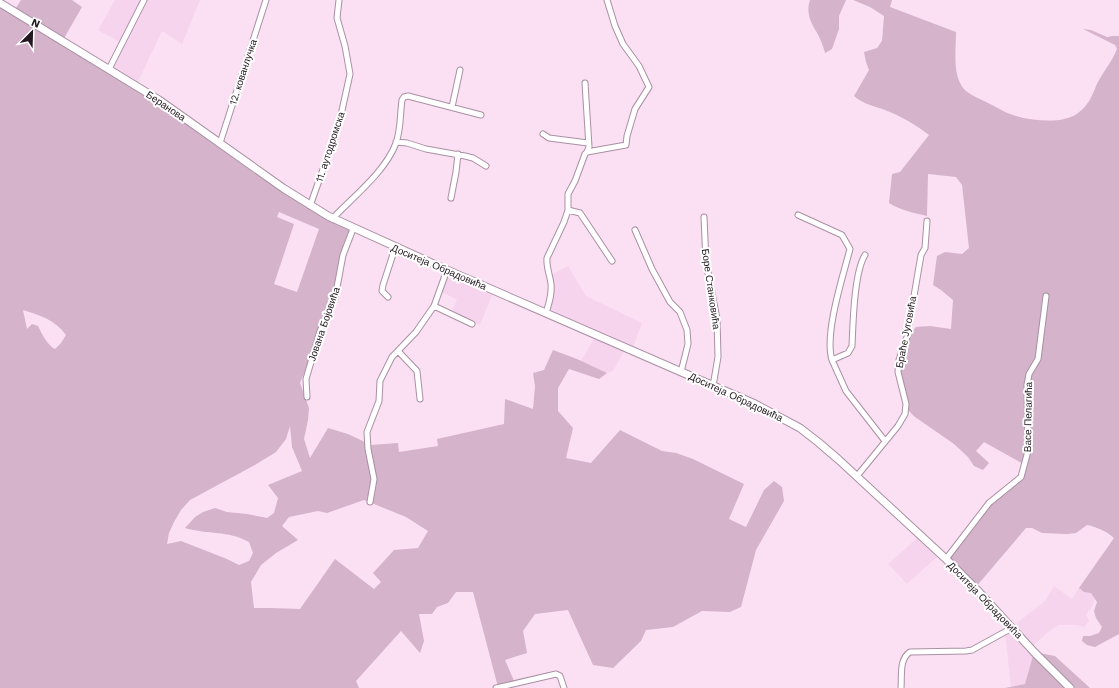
<svg xmlns="http://www.w3.org/2000/svg" width="1119" height="688" viewBox="0 0 1119 688" font-family="'Work Sans',sans-serif">
  <rect width="100%" height="100%" fill="#fbe0f4"/>
  <!-- built -->
  <path fill="#f6d4ed" d="M115 0H200L182 44 162 31 136 86 109 69 121 43 98 30Z
    M568 266 586 296 642 323 632 350 626 348 613 371 607 373 581 361 596 335 546 313 551 298 549 276Z
    M445 275 492 295 480 325 451 313 457 300 440 291Z
    M917 538 937 557 907 584 888 564Z
    M1054 586 1072 599 1079 588 1084 592 1091 593 1095 598 1093 605 1086 615 1089 621 1084 627 1076 625H1059L1048 632 1031 648 1034 652 1025 684 1011 687 1005 632 1045 601Z"/>
  <!-- green -->
  <path fill="#d4b3cb" fill-rule="evenodd" d="M21 0H72L82 7 63 40 353 229 343 255 335 298 300 383 309 408 308 420 304 439 310 458 328 428 348 434 371 445 398 443 399 452 438 446 437 439 504 424 505 399 533 409 535 386 533 373 544 370 553 350 577 359 607 373 599 379 569 369 558 388V411L573 428 566 458 591 463 620 430 662 451 676 453 693 459 744 484 729 519 746 527 764 490 774 481 782 487 784 501 756 550 741 607 730 612 702 611 673 627 646 630 641 641 613 668 593 665 568 610 535 614 523 631 527 653 505 660 515 683 498 687 473 592H456L448 603 437 607 432 614H419L424 641 420 653 401 631 356 681 359 688H0V3L14 11ZM279 212 319 229 297 292 274 284 294 224 277 217ZM23 310C40 315 55 320 66 335L61 343 55 349C47 345 42 334 38 326L32 324 27 329ZM290 426 292 447 302 471 268 485 278 498 274 513 267 518 247 514 227 512 215 508 203 512 195 517 185 528C209 535 227 530 249 542L253 553 249 561 239 565 227 559 181 541 167 544 169 533 174 522 181 510 190 500 253 466 276 452 286 439ZM364 500 406 517 428 531 418 548 394 550 373 573 381 582 374 589 335 559 300 609 272 608H254L251 582 261 565 276 553 298 540 282 526 289 517 318 511 327 513Z
    M810 0H846L839 16V29L832 49 825 53C823 45 820 38 816 31 810 21 806 12 810 0Z
    M853 0H892L890 7 956 32C956 48 953 68 960 83 965 94 977 97 986 102 993 105 999 109 1005 112 1023 120 1061 126 1078 113 1088 106 1092 96 1096 86 1102 73 1112 62 1117 49L1115 45 1083 29 1091 30 1107 37 1113 36H1119V634L1095 647 1087 645 1082 641 1083 636H1090L1099 633 1102 627 1096 618 1094 611 1097 602 1091 593 1084 592 1079 588 1114 538C1106 531 1097 527 1087 525L1076 533 1067 534 1042 533 1032 528H1026L975 588 946 559 989 503 1021 477 1025 465 984 442 976 451 989 463 983 470 974 466 968 457 954 444 915 417 906 408 899 360 907 337 916 327 930 326 951 329 953 300 941 290 933 285 937 256 945 252 962 254 969 248 962 185 956 177 928 174 927 216C914 213 900 210 889 203L892 174 900 172 929 135C916 125 901 116 885 110 874 106 863 104 854 96L869 70 866 62 864 52 877 48 882 41 884 16 870 7Z
    M1034 652 1055 656 1090 688H1005L1025 684Z"/>
  <g fill="none" stroke-linecap="round" stroke-linejoin="round">
    <defs>
      <path id="street" d="M109 69 144 0
        M585 83 589 147 587 152
        M452 107 460 70
        M543 134 549 138 588 143
        M396 142 407 143 426 149 465 156 473 158 486 166
        M220 143 266 0
        M451 198 456 172 458 154
        M310 206 339 124 350 74 345 46 337 18 339 0
        M568 210 580 213 612 261
        M798 215 842 235 850 249C843 276 824 334 832 360
        M704 217 706 262 717 319 718 357 713 386
        M332 219C353 197 386 171 396 143 401 129 400 114 402 100L404 97 408 96 481 115
        M635 230 652 269 670 302 680 312 687 330 688 344 681 372
        M865 255C854 273 853 323 852 346L848 353 832 360 846 391 885 441
        M388 297 382 291 383 285 395 248
        M434 306 472 324
        M546 313C549 303 552 295 551 284 550 275 546 267 547 258L564 222 568 210V194L575 181 585 154 587 152 626 145 627 136 635 109 649 87 639 66 623 44 615 26 607 0
        M398 351 417 371 420 399
        M307 397 306 379 320 331 335 298 343 255 353 229
        M857 476 898 426 905 414 906 404 898 372 899 360 907 337 921 255 925 248 927 221
        M370 502 374 479 368 449 367 432 379 401 380 381 392 357 416 332 434 306 447 270
        M946 559 989 503 1021 477 1028 451 1027 385 1029 374 1038 359 1046 296
        M496 688 556 674 560 676 564 688
        M901 688C902 676 899 659 910 652L966 651 972 650 1012 628"/>
      <path id="secondary" d="M0 3 159 100 283 188 328 216 447 270 755 404 800 428 818 442 839 460 946 559 979 592 1034 652 1070 688"/>
    </defs>
    <!-- street casing -->
    <use href="#street" stroke="#a990a3" stroke-width="7"/>
    <!-- secondary casing -->
    <use href="#secondary" stroke="#a990a3" stroke-width="9"/>
    <!-- street -->
    <use href="#street" stroke="#fff" stroke-width="5"/>
    <!-- secondary -->
    <use href="#secondary" stroke="#fff" stroke-width="7"/>
  </g>
  <g text-anchor="middle" dominant-baseline="central" stroke-width="4" stroke-linejoin="round" paint-order="stroke">
    <!-- street labels -->
    <g font-size="10" fill="#22181f" stroke="#fff">
      <text transform="translate(243 72) rotate(-72)">12. кованлучка</text>
      <text transform="translate(166 106) rotate(34)">Беранова</text>
      <text transform="translate(330 147) rotate(-72)">11. аутодромска</text>
      <text transform="translate(439 267) rotate(23)">Доситеја Обрадовића</text>
      <text transform="translate(711 289) rotate(82)">Боре Станковића</text>
      <text transform="translate(324 324) rotate(-71)">Јована Бојовића</text>
      <text transform="translate(906 332) rotate(-79)">Браће Југовића</text>
      <text transform="translate(736 397) rotate(25)">Доситеја Обрадовића</text>
      <text transform="translate(1028 417) rotate(-89)">Васе Пелагића</text>
      <text transform="translate(985 600) rotate(46)">Доситеја Обрадовића</text>
    </g>
  </g>
  <!-- north arrow -->
  <g transform="translate(32 32) rotate(23)" stroke="#ffffff" stroke-width="3" paint-order="stroke">
  <path d="M0-3L7 15L0 10L-7 15Z" fill="#22181f"/>
  <text y="-6" font-size="11" font-weight="bold" text-anchor="middle" fill="#22181f">N</text>
  </g>
</svg>
